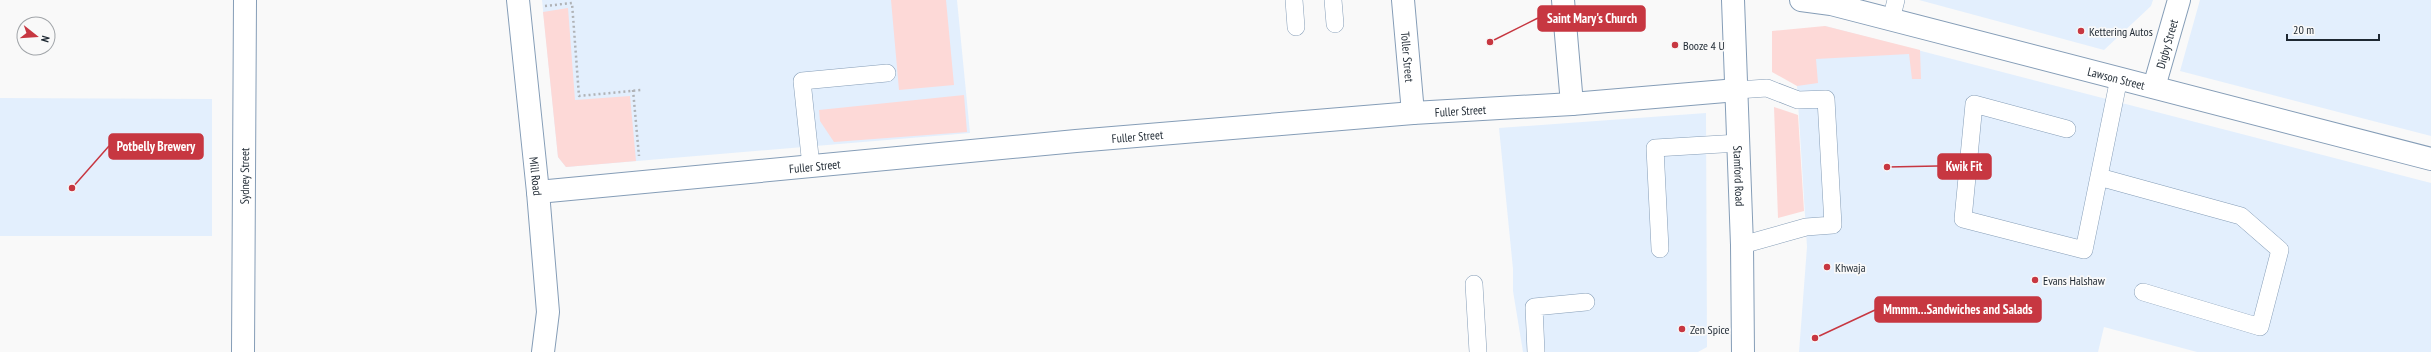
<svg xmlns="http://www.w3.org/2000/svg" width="2431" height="352" viewBox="0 0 2431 352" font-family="'PT Sans Narrow',sans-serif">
  <rect width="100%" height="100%" fill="#f9f9f9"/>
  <!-- built -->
  <path fill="#e3effd" d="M542 0H957L970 133 566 167 558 157Z
    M1919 0H2153L2151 6 2104 50Z
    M2200 0H2431V136L2180 71Z
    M1825 26 2431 183V352H2197L2104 327 2098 352H1799L1807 247 1797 86Z
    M0 98 212 99V236H0Z
    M1706 113 1707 347 1698 352H1523L1513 291V269L1499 128Z"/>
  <!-- green -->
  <path fill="#fdd9d7" d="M891 0H946L954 85 899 90Z
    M568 8 575 100 630 96 636 161 566 167 558 157 543 12Z
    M1825 26 1920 50 1921 79H1912L1909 54 1816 59 1818 83 1797 86 1772 72V31Z
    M964 95 967 132 834 142 820 121 819 110Z
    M1774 107 1798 115 1804 211 1778 218Z"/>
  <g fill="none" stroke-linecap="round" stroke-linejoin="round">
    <defs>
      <path id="service" d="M1294 0 1296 27
        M1333 0 1335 24
        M1891 20 1896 0
        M1737 90 1767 88 1798 100 1826 99 1833 225 1806 227 1742 245
        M2067 129 1974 104 1963 219 2084 250 2119 78
        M811 166 802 81 887 73
        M2099 177 2241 216 2280 250 2260 327 2143 292
        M1660 249 1655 148 1739 143
        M1474 284 1478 352
        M1536 352 1534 307 1586 302"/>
      <g id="minor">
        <path id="s1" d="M518 0 538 192 548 312 543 352"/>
        <path id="s2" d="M1403 0 1413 113"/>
        <path d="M1563 0 1572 104"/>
        <path id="s3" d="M1801 0 1831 4 2431 159"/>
        <path id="s4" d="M2154 87 2179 0"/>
        <path id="s5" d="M538 192 1076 141 1413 113 1572 104 1737 90"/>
        <path id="s6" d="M243 352 245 0"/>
      </g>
      <g id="primary">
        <path id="s7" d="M1733 0 1742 245 1743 352"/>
      </g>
    </defs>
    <!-- service casing -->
    <use href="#service" stroke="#859db7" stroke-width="18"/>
    <!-- minor casing -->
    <use href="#minor" stroke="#859db7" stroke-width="24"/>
    <!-- primary casing -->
    <use href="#primary" stroke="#859db7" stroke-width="24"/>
    <!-- path -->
    <path stroke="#b0b3b7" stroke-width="2.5" stroke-dasharray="2 3" stroke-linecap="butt" d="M545 6 572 3 579 96 641 90
      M633 90 639 156"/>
    <!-- service -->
    <use href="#service" stroke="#fff" stroke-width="17"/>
    <!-- minor -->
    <use href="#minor" stroke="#fff" stroke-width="22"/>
    <!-- primary -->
    <use href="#primary" stroke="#fff" stroke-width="22"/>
  </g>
  <!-- markers -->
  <g fill="#c73741" stroke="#f9f9f9" stroke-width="1.5">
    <circle cx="2081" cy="31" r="4"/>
    <circle cx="1675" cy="45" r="4"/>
    <circle cx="1827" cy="267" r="4"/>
    <circle cx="2035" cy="280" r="4"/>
    <circle cx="1682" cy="329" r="4"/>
  </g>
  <g text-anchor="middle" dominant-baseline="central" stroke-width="3.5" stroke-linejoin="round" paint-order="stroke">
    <!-- poi labels -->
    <g font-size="12" fill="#1e2832" stroke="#f9f9f9" text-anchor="start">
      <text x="2089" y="31">Kettering Autos</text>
      <text x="1683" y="45">Booze 4 U</text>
      <text x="1835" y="267">Khwaja</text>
      <text x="2043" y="280">Evans Halshaw</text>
      <text x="1690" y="329">Zen Spice</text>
    </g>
    <!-- street labels -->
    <g font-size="12" fill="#1e2832" stroke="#f9f9f9">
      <text stroke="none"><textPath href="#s4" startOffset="45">Digby Street</textPath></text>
      <text stroke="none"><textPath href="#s2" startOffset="57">Toller Street</textPath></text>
      <text stroke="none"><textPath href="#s3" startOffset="325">Lawson Street</textPath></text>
      <text stroke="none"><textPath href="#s5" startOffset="926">Fuller Street</textPath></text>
      <text stroke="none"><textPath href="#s5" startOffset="602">Fuller Street</textPath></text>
      <text stroke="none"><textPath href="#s5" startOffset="278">Fuller Street</textPath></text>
      <text stroke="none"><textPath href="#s6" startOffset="176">Sydney Street</textPath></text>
      <text stroke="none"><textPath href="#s1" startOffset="177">Mill Road</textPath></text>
      <text stroke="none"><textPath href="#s7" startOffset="176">Stamford Road</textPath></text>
    </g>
  </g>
  <!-- callouts -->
  <path fill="none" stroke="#c73741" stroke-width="1.5" d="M1490 42L1538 18M72 188L109 146M1887 167L1938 166M1815 338L1875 310"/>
  <g fill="#c73741" stroke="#f9f9f9" stroke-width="1.5">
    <circle cx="1490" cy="42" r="4"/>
    <circle cx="72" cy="188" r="4"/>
    <circle cx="1887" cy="167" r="4"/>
    <circle cx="1815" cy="338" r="4"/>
  </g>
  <g fill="#c73741" stroke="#c73741" stroke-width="1.5">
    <rect x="1538" y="6" width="107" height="25" rx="4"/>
    <rect x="109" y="134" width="94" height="25" rx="4"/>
    <rect x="1938" y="154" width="53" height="25" rx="4"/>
    <rect x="1875" y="297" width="166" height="25" rx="4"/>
  </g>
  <g font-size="13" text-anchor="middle" font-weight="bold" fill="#fff">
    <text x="1592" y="23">Saint Mary's Church</text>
    <text x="156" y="151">Potbelly Brewery</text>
    <text x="1964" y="171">Kwik Fit</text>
    <text x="1958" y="314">Mmmm...Sandwiches and Salads</text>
  </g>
  <!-- north arrow -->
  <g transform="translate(36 36) rotate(107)"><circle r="19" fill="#f9f9f9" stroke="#a1a5a9"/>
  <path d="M0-3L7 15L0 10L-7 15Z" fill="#c73741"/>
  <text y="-6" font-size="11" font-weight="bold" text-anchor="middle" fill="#1e2832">N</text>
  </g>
  <!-- scale -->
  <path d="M2287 34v6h92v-6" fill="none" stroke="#1e2832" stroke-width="2"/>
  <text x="2293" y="34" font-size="12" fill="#1e2832" stroke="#f9f9f9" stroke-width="3" paint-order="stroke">20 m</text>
</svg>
